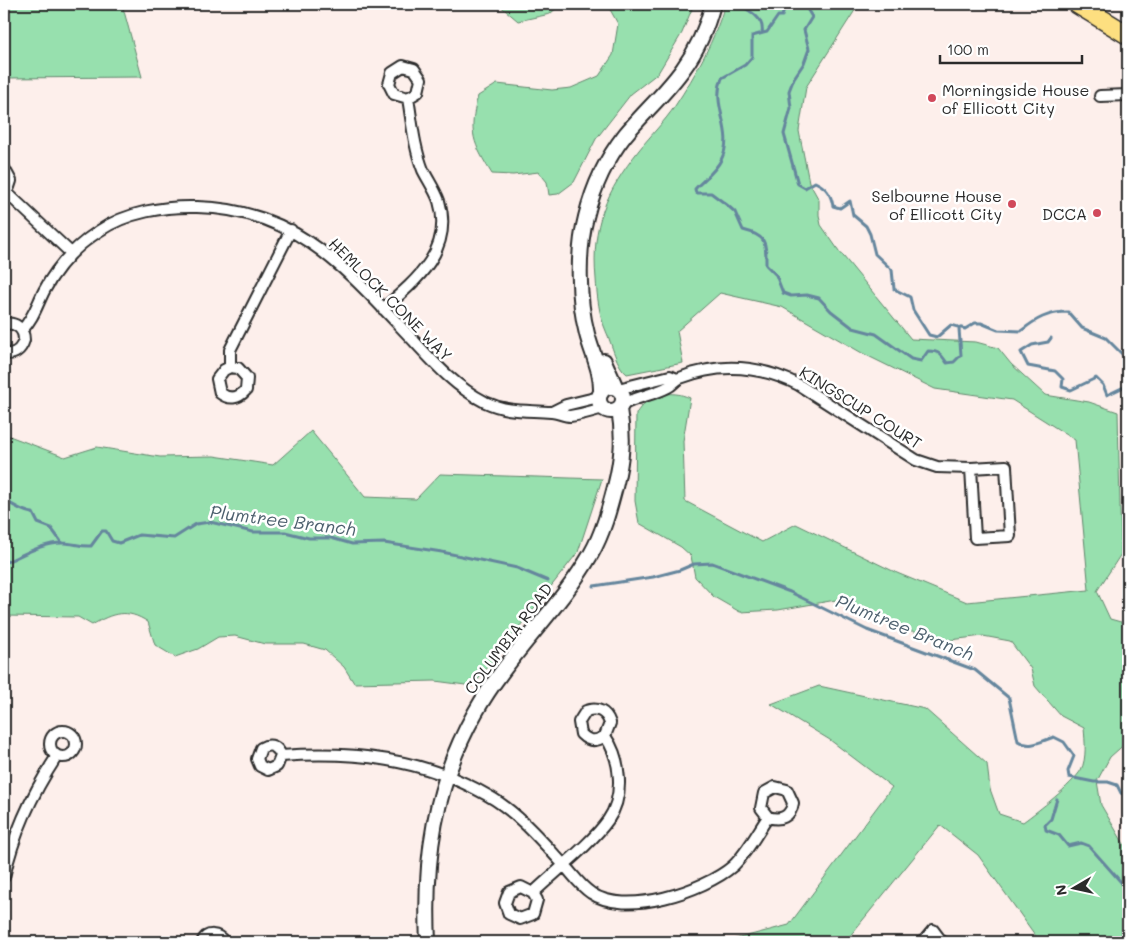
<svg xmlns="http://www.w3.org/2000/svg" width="1132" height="946" viewBox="0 0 1132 946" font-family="Mali,sans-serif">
  <rect width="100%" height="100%" fill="#fdefeb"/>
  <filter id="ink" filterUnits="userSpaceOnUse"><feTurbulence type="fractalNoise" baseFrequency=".02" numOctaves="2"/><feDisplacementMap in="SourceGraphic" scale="10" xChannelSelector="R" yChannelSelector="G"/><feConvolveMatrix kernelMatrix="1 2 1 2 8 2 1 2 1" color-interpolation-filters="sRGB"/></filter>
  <g filter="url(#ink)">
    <!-- green -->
    <path fill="#97e0ae" stroke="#61866c" d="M4 4H122L142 77 4 78Z
      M498 4H561L550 14 518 21Z
      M607 4H694L682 33 658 73 631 94 596 139 574 182 558 194 549 195 547 182 539 172 513 175 492 174C473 143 468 133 478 96L497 84 552 90 571 88 599 76 613 55 618 24Z
      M725 4H859L806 87 799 131 809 182 819 200V215L821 225 839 251 911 339 976 342 998 348 1011 364 1045 395 1089 402 1118 412 1121 554 1097 591 1110 619 1128 624V741L1110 757 1097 781 1101 805 1128 851V942H1040L978 855 940 825 845 942H724L789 925 892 787 830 740 771 704 819 686 925 709 987 764 990 789 999 814 1023 822C1038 811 1072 785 1081 770 1087 758 1085 741 1084 728L1061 716 1035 686 1031 669 1010 641 983 636 942 641 888 623 836 600 778 610 740 612 714 597 695 577 691 556 681 547 639 523 635 501 636 414C647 394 671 389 690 398L683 441 685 501 762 542 796 524 897 573 967 602 1089 590 1075 440 1012 400 935 389 862 353 782 307 720 293 677 331 683 363 627 374C616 366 612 344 606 331 599 315 597 296 596 279 591 225 606 192 639 150 651 135 665 121 675 106 696 74 715 40 725 4Z
      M311 431 365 497 416 499 440 474 602 479 578 552 473 686 435 681 354 683 344 667 325 650 304 644H265L235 636 218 637 198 649 175 657 155 645 148 622C127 608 112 613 92 625L78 617 4 616V434L65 457 97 447 160 457 214 456 273 465Z"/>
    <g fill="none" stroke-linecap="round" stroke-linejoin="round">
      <!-- stream -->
      <path stroke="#65869d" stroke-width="3" d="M737 4C749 10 765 18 762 33
        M786 4 782 16H778L767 32 752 36V57L745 65 722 78C710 107 736 131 721 160 715 172 704 179 695 189L696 193H711L727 205 735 212 743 230C767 236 766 242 766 265L776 275 783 293 791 296 807 295 819 298 831 311 853 328 876 334 911 359 921 361 928 351C939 351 941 354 947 363L954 362 961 355 959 329
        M804 4 812 17 804 30 809 49 804 63 794 78 789 91 791 108 784 134 798 184 805 188 815 182C826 187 831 194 833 206L840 208 850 201 853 215 866 226 870 234 875 254 892 270 894 289 910 297 913 310 929 335 937 337 951 325 965 329 975 323H981L998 330 1021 331C1036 319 1048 312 1068 312L1082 328 1106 338 1128 360
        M1051 338 1048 342 1032 345 1021 352 1028 366 1055 371 1063 379 1062 387 1071 390 1096 378 1103 385 1107 395 1128 385
        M4 500C11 504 25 513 33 513L38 523 51 528 62 543
        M4 563C21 556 44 542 64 543 73 543 81 547 91 546L102 531H106L112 541 119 543 139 535 174 538 196 524 210 522 253 532H285L309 538H331L352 544 384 543 442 552 517 568 548 581
        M594 586 653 577 680 570 694 564 712 563 790 592 867 630 975 670 1009 698 1018 741C1030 749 1042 741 1054 737L1064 742 1074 756 1068 771 1069 777 1094 782H1108L1117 785 1121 793 1128 796
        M1057 799 1051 819 1045 825 1046 830 1059 835 1068 846 1081 843 1089 846 1128 890"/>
      <defs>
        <path id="street" d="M1100 96 1128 95
          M4 168 11 181 9 187 4 194
          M6 192 71 253
          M383 309C416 281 454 250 439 201 435 190 428 180 423 170 414 147 412 122 408 98L418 92 421 79 414 69 403 66 392 73 389 84 394 94 408 98
          M4 324C15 322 24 328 24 340 21 350 14 356 4 353
          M22 330C33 319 37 305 44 291 57 266 76 246 99 231 127 212 164 206 197 207 299 209 349 273 414 341 436 365 456 387 485 402 509 413 527 410 551 412 557 412 564 416 570 416 580 415 593 411 603 408
          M230 367 238 368 247 378 246 390C238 399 229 400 220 393L217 379 224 370 230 367V350L291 230
          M618 389 670 376 677 379
          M622 405C636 397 653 395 668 387 673 385 675 380 680 378 720 362 761 366 799 385L916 460 937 467 971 468 975 538 1010 536 1006 466 971 468
          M552 412 566 405 599 397
          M50 744a13 13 0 1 1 26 0a13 13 0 1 1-26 0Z
          M281 756C278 746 270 743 261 748L257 759 260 766 268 770 277 766 281 756C352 751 423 758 487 795 516 811 540 839 562 863 572 873 579 885 591 893 625 917 704 891 733 866 747 853 757 833 768 817 780 821 791 817 793 803L787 790 775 787 764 793 761 808 768 817
          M4 877C14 832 32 794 57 756
          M533 893 537 900 533 914 520 919 509 914 505 903 509 892 521 887 533 893C555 872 592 843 608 820 625 796 621 759 605 736L610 723C606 711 597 707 586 711L579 722 581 734C589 742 596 742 605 736
          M202 942C207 932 218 933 224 942
          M923 942 933 930 942 942"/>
        <path id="secondary" d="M604 361 616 388
          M599 399a12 12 0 1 1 24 0a12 12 0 1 1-24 0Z
          M601 393C602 371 592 354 587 334 578 299 577 252 586 217 593 188 607 158 625 135 644 112 666 93 683 69 697 50 707 27 713 4
          M428 942C424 859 434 786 475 713 507 655 558 611 591 554 603 533 609 510 615 487 622 459 624 438 619 409"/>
        <path id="highway" d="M1077 4 1128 35"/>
      </defs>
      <!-- street casing -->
      <use href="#street" stroke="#2b2b2b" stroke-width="14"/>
      <!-- secondary casing -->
      <use href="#secondary" stroke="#2b2b2b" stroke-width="18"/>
      <!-- highway casing -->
      <use href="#highway" stroke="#2b2b2b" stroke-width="21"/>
      <!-- street -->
      <use href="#street" stroke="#fff" stroke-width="10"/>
      <!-- secondary -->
      <use href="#secondary" stroke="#fff" stroke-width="14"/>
      <!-- highway -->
      <use href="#highway" stroke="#fddf80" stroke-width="18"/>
    </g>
  </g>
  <!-- markers -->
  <g fill="#d1495b" stroke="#fff" stroke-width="2">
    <circle cx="932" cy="98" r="5"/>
    <circle cx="1012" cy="204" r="5"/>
    <circle cx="1097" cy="213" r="5"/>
  </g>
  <g text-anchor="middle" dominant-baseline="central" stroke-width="5" stroke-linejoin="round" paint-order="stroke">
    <!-- poi labels -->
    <g font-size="16" fill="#2b2b2b" stroke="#fff" text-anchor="end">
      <text x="942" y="89" text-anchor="start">Morningside House<tspan x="942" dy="18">of Ellicott City</tspan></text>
      <text x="1002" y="195">Selbourne House<tspan x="1002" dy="18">of Ellicott City</tspan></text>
      <text x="1087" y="213">DCCA</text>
    </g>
    <!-- street labels -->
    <g font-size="16" fill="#2b2b2b" stroke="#fff">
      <text transform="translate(391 299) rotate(45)">HEMLOCK CONE WAY</text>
      <text transform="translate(861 407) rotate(32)">KINGSCUP COURT</text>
      <text transform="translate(508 638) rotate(-53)">COLUMBIA ROAD</text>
    </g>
    <!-- water labels -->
    <g font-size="18" font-style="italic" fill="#4d606e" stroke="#fff">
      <text transform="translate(283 520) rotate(7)">Plumtree Branch</text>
      <text transform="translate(905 627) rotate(22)">Plumtree Branch</text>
    </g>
  </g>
  <!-- margin -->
  <rect width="1132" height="946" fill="none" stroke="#fff" stroke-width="20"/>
  <rect x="10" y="10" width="1112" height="926" fill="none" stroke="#2b2b2b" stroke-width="2" filter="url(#ink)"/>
  <!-- north arrow -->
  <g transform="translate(1074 888) rotate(261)" stroke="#ffffff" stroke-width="4" paint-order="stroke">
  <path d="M0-4L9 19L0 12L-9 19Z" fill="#2b2b2b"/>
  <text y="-8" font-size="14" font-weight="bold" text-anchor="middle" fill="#2b2b2b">N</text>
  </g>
  <!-- scale -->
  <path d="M940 55v8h142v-8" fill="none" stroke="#2b2b2b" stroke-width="2.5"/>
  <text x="947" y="55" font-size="15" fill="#2b2b2b" stroke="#ffffff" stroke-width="4" paint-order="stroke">100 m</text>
</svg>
